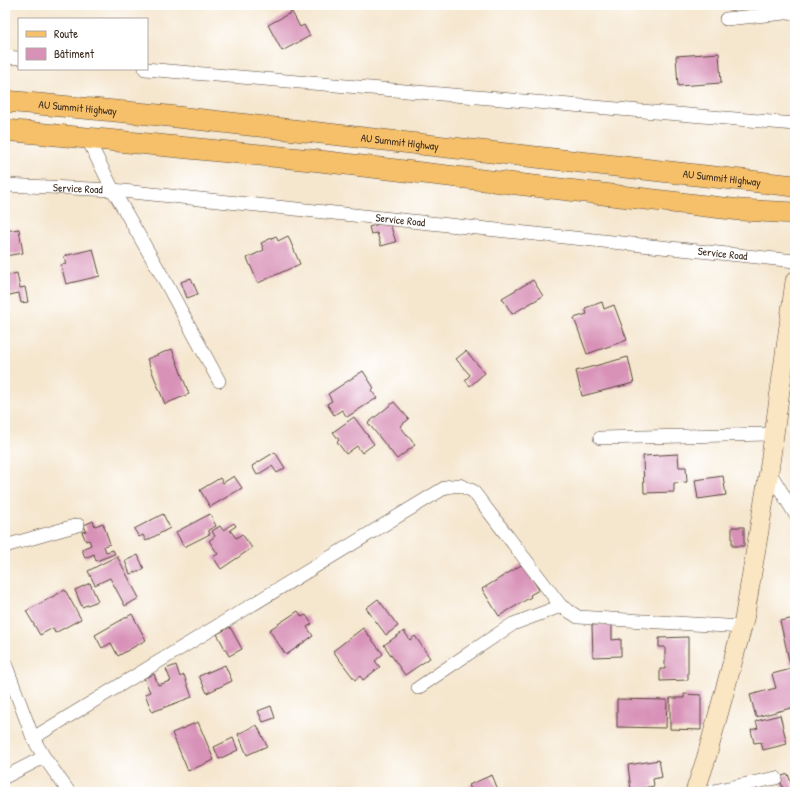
<svg xmlns="http://www.w3.org/2000/svg" width="800" height="797" viewBox="0 0 800 797" font-family="'Patrick Hand',sans-serif">
  <rect width="100%" height="100%" fill="#fff"/>
  <filter id="ink" filterUnits="userSpaceOnUse"><feTurbulence type="fractalNoise" baseFrequency=".025" numOctaves="2"/><feDisplacementMap in="SourceGraphic" scale="8" xChannelSelector="R" yChannelSelector="G"/><feConvolveMatrix kernelMatrix="1 2 1 2 8 2 1 2 1" color-interpolation-filters="sRGB"/></filter>
  <filter id="wash" filterUnits="userSpaceOnUse"><feTurbulence type="fractalNoise" baseFrequency=".012" numOctaves="4" result="noise"/><feDisplacementMap in="SourceGraphic" scale="16" xChannelSelector="R" yChannelSelector="G"/><feGaussianBlur stdDeviation="0.9" result="paint"/><feColorMatrix in="noise" values="0 0 0 0 0 0 0 0 0 0 0 0 0 0 0 0 0 1.4 0 .05"/><feComposite in="paint" operator="in"/></filter>
  <g filter="url(#wash)">
    <rect width="100%" height="100%" fill="#f5e6ce"/>
    <g id="blocks">
      <!-- building -->
      <path fill="#d891b7" d="M292 12 300 27 304 25 310 36 282 51 268 25Z
        M719 53 721 83 678 86 676 56Z
        M389 221 396 242 381 246 377 233 371 234 369 227Z
        M19 229 23 253 5 256V231Z
        M276 236 278 241 288 236 300 264 258 283 247 258 264 250 261 243Z
        M93 249 100 276 66 284 61 265 66 264 64 256Z
        M17 273 20 288 25 287 28 302 21 303 19 293 5 296V276Z
        M191 278 198 294 187 298 181 282Z
        M533 280 543 296 512 314 502 298Z
        M602 302 604 309 614 305 627 340 587 354 574 318 587 314 585 308Z
        M172 349 189 394 165 404 147 359Z
        M466 351 485 373 470 386 465 380 470 375 456 359Z
        M628 357 634 383 582 396 576 371Z
        M363 371 374 388 371 390 377 398 347 417 342 410 334 415 327 404 332 401 328 394Z
        M394 402 409 419 400 426 415 445 397 459 368 423Z
        M354 417 374 444 362 453 357 446 346 454 337 442 339 440 333 432Z
        M275 452 285 468 277 473 272 466 257 475 252 466Z
        M678 454 679 467H686L687 482 674 483V492L644 493 643 456Z
        M234 476 242 488 210 507 200 490 220 478 223 483Z
        M723 476 726 495 698 499 695 480Z
        M163 514 170 528 146 541 143 535 139 537 134 529Z
        M210 514 216 526 208 530 210 534 184 547 176 532Z
        M93 521 95 526 103 523 110 544 104 546 106 552 113 550 115 554 96 561 94 554 85 558 82 549 91 545 89 540 86 541 82 532 86 531 84 525Z
        M234 523 236 526 230 530 236 538 242 534 252 548 221 569 213 557 218 554 209 541 215 536 212 531 220 526 223 530Z
        M732 527H744V546H732Z
        M138 555 144 569 130 574 125 561Z
        M117 556 139 598 125 606 110 578 95 585 88 571Z
        M523 564 539 590 530 595 531 597 499 616 482 589Z
        M90 583 98 601 82 607 75 590Z
        M65 590 81 619 55 633 53 628 40 635 26 611Z
        M378 599 398 626 386 635 366 608Z
        M298 611 302 617 306 615 312 624 307 627 313 636 286 655 269 630Z
        M132 614 146 640 118 656 111 643 102 648 95 635Z
        M795 618V663L790 664 780 621Z
        M612 624V640L621 639V656L593 657 592 625Z
        M230 627 242 649 229 656 217 634Z
        M363 628 383 654 375 661 380 667 363 680 360 676 355 680 333 651Z
        M404 631 410 640 415 636 430 658 405 675 384 645Z
        M688 637V680L660 681V669H665V647H659V638Z
        M176 665 180 677 184 675 192 697 152 712 145 694 150 692 144 678 154 674 158 685 171 681 166 669Z
        M225 665 232 681 207 693 199 676Z
        M795 668V707L756 717 750 695 776 688 772 674Z
        M684 694 701 695V730L670 729V698H684Z
        M617 699 667 700 666 728 617 727Z
        M271 706 275 718 263 722 258 711Z
        M780 715 787 744 763 750 761 742 754 743 751 730 758 728 756 721Z
        M198 722 214 760 188 771 172 733Z
        M257 725 267 746 247 755 238 734Z
        M233 738 238 750 219 759 214 747Z
        M659 760 662 777 653 779 654 786 631 790 628 765Z
        M788 774 794 792H775L783 789 779 777Z
        M492 775 499 792H472L469 785Z"/>
    </g>
  </g>
  <g filter="url(#ink)">
    <use href="#blocks" fill-opacity="0" stroke="#574638" stroke-width="1"/>
    <g fill="none" stroke-linecap="round" stroke-linejoin="round">
      <defs>
        <g id="street">
          <path d="M726 19 795 12"/>
          <path d="M5 57 19 58"/>
          <path d="M145 69 795 124"/>
          <path d="M87 138 113 190 165 281 219 381"/>
          <path id="s1" d="M5 185 113 190 795 261"/>
          <path d="M600 438 774 434"/>
          <path d="M769 471 795 514"/>
          <path d="M5 546 78 525"/>
          <path d="M5 663 33 738 44 757 69 792"/>
          <path d="M418 688 453 664 513 624 561 606"/>
          <path d="M33 738 446 487 459 485 473 491 561 606 578 617 742 627"/>
          <path d="M5 777 44 757"/>
          <path d="M709 792 776 778"/>
        </g>
        <path id="secondary" d="M695 792 706 759 744 620 769 471 795 281"/>
        <g id="primary">
          <path id="s2" d="M5 101 159 115 795 186"/>
          <path d="M5 130 311 160 740 210 795 213"/>
        </g>
      </defs>
      <!-- street casing -->
      <use href="#street" stroke="#574638" stroke-width="14"/>
      <!-- secondary casing -->
      <use href="#secondary" stroke="#574638" stroke-width="20"/>
      <!-- primary casing -->
      <use href="#primary" stroke="#574638" stroke-width="22"/>
      <!-- street -->
      <use href="#street" stroke="#fff" stroke-width="13"/>
      <!-- secondary -->
      <use href="#secondary" stroke="#fbe6c4" stroke-width="19"/>
      <!-- primary -->
      <use href="#primary" stroke="#f6c06b" stroke-width="21"/>
    </g>
  </g>
  <g text-anchor="middle" dominant-baseline="central" stroke-width="3.5" stroke-linejoin="round" paint-order="stroke">
    <!-- street labels -->
    <g font-size="11" fill="#3b2a1e" stroke="#fff">
      <text stroke="none"><textPath href="#s2" startOffset="73">AU Summit Highway</textPath></text>
      <text stroke="none"><textPath href="#s2" startOffset="397">AU Summit Highway</textPath></text>
      <text stroke="none"><textPath href="#s2" startOffset="721">AU Summit Highway</textPath></text>
      <text stroke="none"><textPath href="#s1" startOffset="73">Service Road</textPath></text>
      <text stroke="none"><textPath href="#s1" startOffset="397">Service Road</textPath></text>
      <text stroke="none"><textPath href="#s1" startOffset="721">Service Road</textPath></text>
    </g>
  </g>
  <!-- margin -->
  <rect width="800" height="797" fill="none" stroke="#fff" stroke-width="20"/>
  <!-- legend -->
  <rect x="18" y="18" width="130" height="52" fill="#ffffff" stroke="#b1aaa5"/>
  <rect x="26" y="31" width="20" height="6" fill="#f6c06b" stroke="#b1aaa5"/>
  <text x="54" y="38" font-size="12" fill="#3b2a1e">Route</text>
  <rect x="26" y="48" width="20" height="12" fill="#d891b7" stroke="#b1aaa5"/>
  <text x="54" y="58" font-size="12" fill="#3b2a1e">Bâtiment</text>
</svg>
